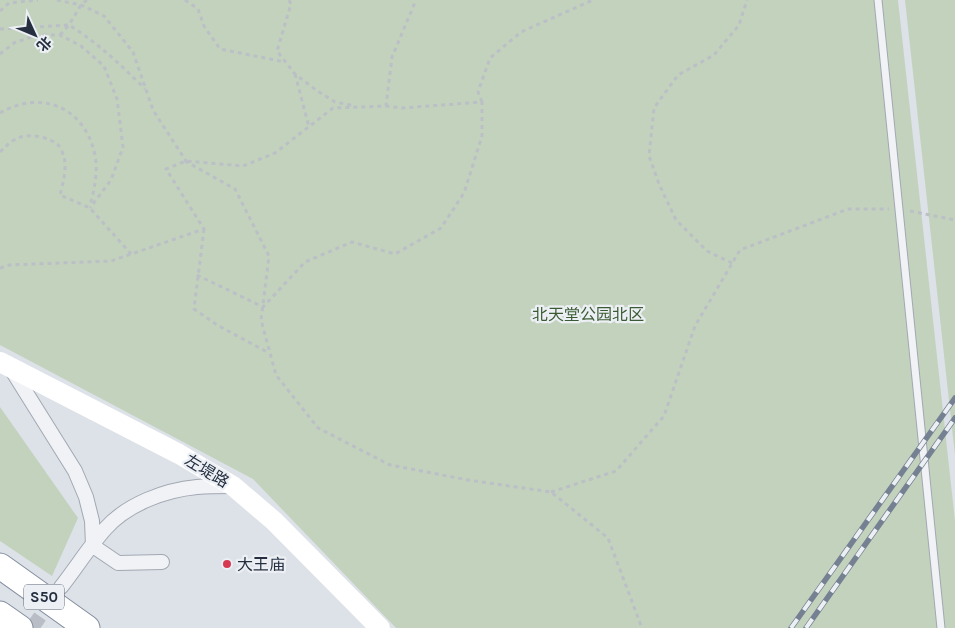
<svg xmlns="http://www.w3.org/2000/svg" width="955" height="628" viewBox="0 0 955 628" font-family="Karla,'Noto Sans SC',sans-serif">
  <rect width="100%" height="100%" fill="#dde1e8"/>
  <!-- green -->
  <path fill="#c3d2bd" d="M0 0H898L955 521V628H396L253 479 0 345Z
    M905 0H955V455Z
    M0 407 78 518 52 576 0 541Z"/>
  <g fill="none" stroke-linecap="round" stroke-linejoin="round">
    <!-- minor-tunnel -->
    <path stroke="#b8bdc6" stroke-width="14" stroke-dasharray="14 7" stroke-linecap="butt" d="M32 628 53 598"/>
    <defs>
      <path id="service" d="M878 0 941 628"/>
      <path id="minor" d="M10 367 75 471 86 497 92 521 93 546
        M93 546 118 563 162 562
        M61 587C76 568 89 547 105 529 127 504 165 490 197 487 209 486 220 486 232 486"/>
      <path id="motorway" d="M0 566 87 628
        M0 614 20 628"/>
    </defs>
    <!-- service casing -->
    <use href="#service" stroke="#a2a8b2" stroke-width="9"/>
    <!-- minor casing -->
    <use href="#minor" stroke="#a2a8b2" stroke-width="16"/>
    <!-- motorway casing -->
    <use href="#motorway" stroke="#838e9f" stroke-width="27"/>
    <!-- path -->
    <path stroke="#bbbfc6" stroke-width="3" stroke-dasharray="4 4" stroke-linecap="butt" d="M57 0 81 5 104 16 133 52 153 110 186 161
      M185 0 198 9 204 26 220 49 285 62
      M289 0 291 4 277 51 295 74 316 90 335 102 355 106
      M0 11 9 3 38 0
      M0 29 69 25 81 5 87 0
      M60 35 69 25C98 43 121 65 145 89
      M0 54 14 43 37 35H60L81 46 104 66 117 99 123 147 111 180 90 208
      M295 74 309 127
      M482 102 478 92 490 58 521 32 593 0
      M0 113C45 87 90 111 96 162 97 177 94 191 90 205
      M0 152C6 146 11 141 18 138 29 133 51 137 59 146 61 148 63 154 64 157 67 168 63 184 60 195L90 208 131 254
      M185 161 235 189 269 256 261 320 276 375 318 428 390 465 468 480 551 492 608 538 642 628
      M910 211 955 220
      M204 229 194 309 217 325 269 353
      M732 263 707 251 676 220 659 184 649 156 654 108 678 75 714 55 739 25 747 0
      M0 268 9 265 111 261 204 229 166 169 186 161 243 166 275 153 333 108 386 106 392 57 416 0
      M197 275 263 307 305 262 352 242 395 254 441 228 464 193 482 136V102L402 108 386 106
      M551 492 616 471 664 416 695 326 740 250 848 209H889"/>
    <!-- service -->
    <use href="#service" stroke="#f0f2f6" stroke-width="7"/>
    <!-- minor -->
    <use href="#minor" stroke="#f0f2f6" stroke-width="14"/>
    <!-- secondary -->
    <path stroke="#fff" stroke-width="20" d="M0 362 179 454 233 486 274 521 380 628"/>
    <!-- motorway -->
    <use href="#motorway" stroke="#fff" stroke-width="25"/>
    <defs>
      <path id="rail" d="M791 628 955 398
        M806 628 955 418"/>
    </defs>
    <!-- rail casing -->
    <use href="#rail" stroke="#758092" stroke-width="5.5"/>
    <!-- rail -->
    <use href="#rail" stroke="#ecf0f5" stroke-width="4" stroke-dasharray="11" stroke-linecap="butt"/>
  </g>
  <!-- markers -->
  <circle fill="#d53951" stroke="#ecf0f5" stroke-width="2" cx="227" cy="564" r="5"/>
  <g text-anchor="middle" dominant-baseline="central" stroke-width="4.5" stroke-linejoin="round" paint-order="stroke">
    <!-- shield labels -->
    <rect fill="#ecf0f5" stroke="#616976" stroke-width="1" x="24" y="584.5" width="40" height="25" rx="4"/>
    <g font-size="15" font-weight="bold" fill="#252f3f">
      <text x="44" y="597">S50</text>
    </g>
    <!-- park labels -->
    <g font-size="16" fill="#3a5b32" stroke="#ecf0f5">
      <text x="588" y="314">北天堂公园北区</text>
    </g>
    <!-- street labels -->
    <g font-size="16" fill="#252f3f" stroke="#ecf0f5">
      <text transform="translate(207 471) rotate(31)">左堤路</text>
    </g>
    <!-- poi labels -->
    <g font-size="16" fill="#252f3f" stroke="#ecf0f5" text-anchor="start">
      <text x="237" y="564">大王庙</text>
    </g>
  </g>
  <!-- north arrow -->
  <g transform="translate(35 35) rotate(134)" stroke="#ecf0f5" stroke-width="4" paint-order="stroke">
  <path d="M0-4L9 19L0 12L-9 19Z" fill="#252f3f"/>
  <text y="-8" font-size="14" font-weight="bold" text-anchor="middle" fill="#252f3f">北</text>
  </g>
</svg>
